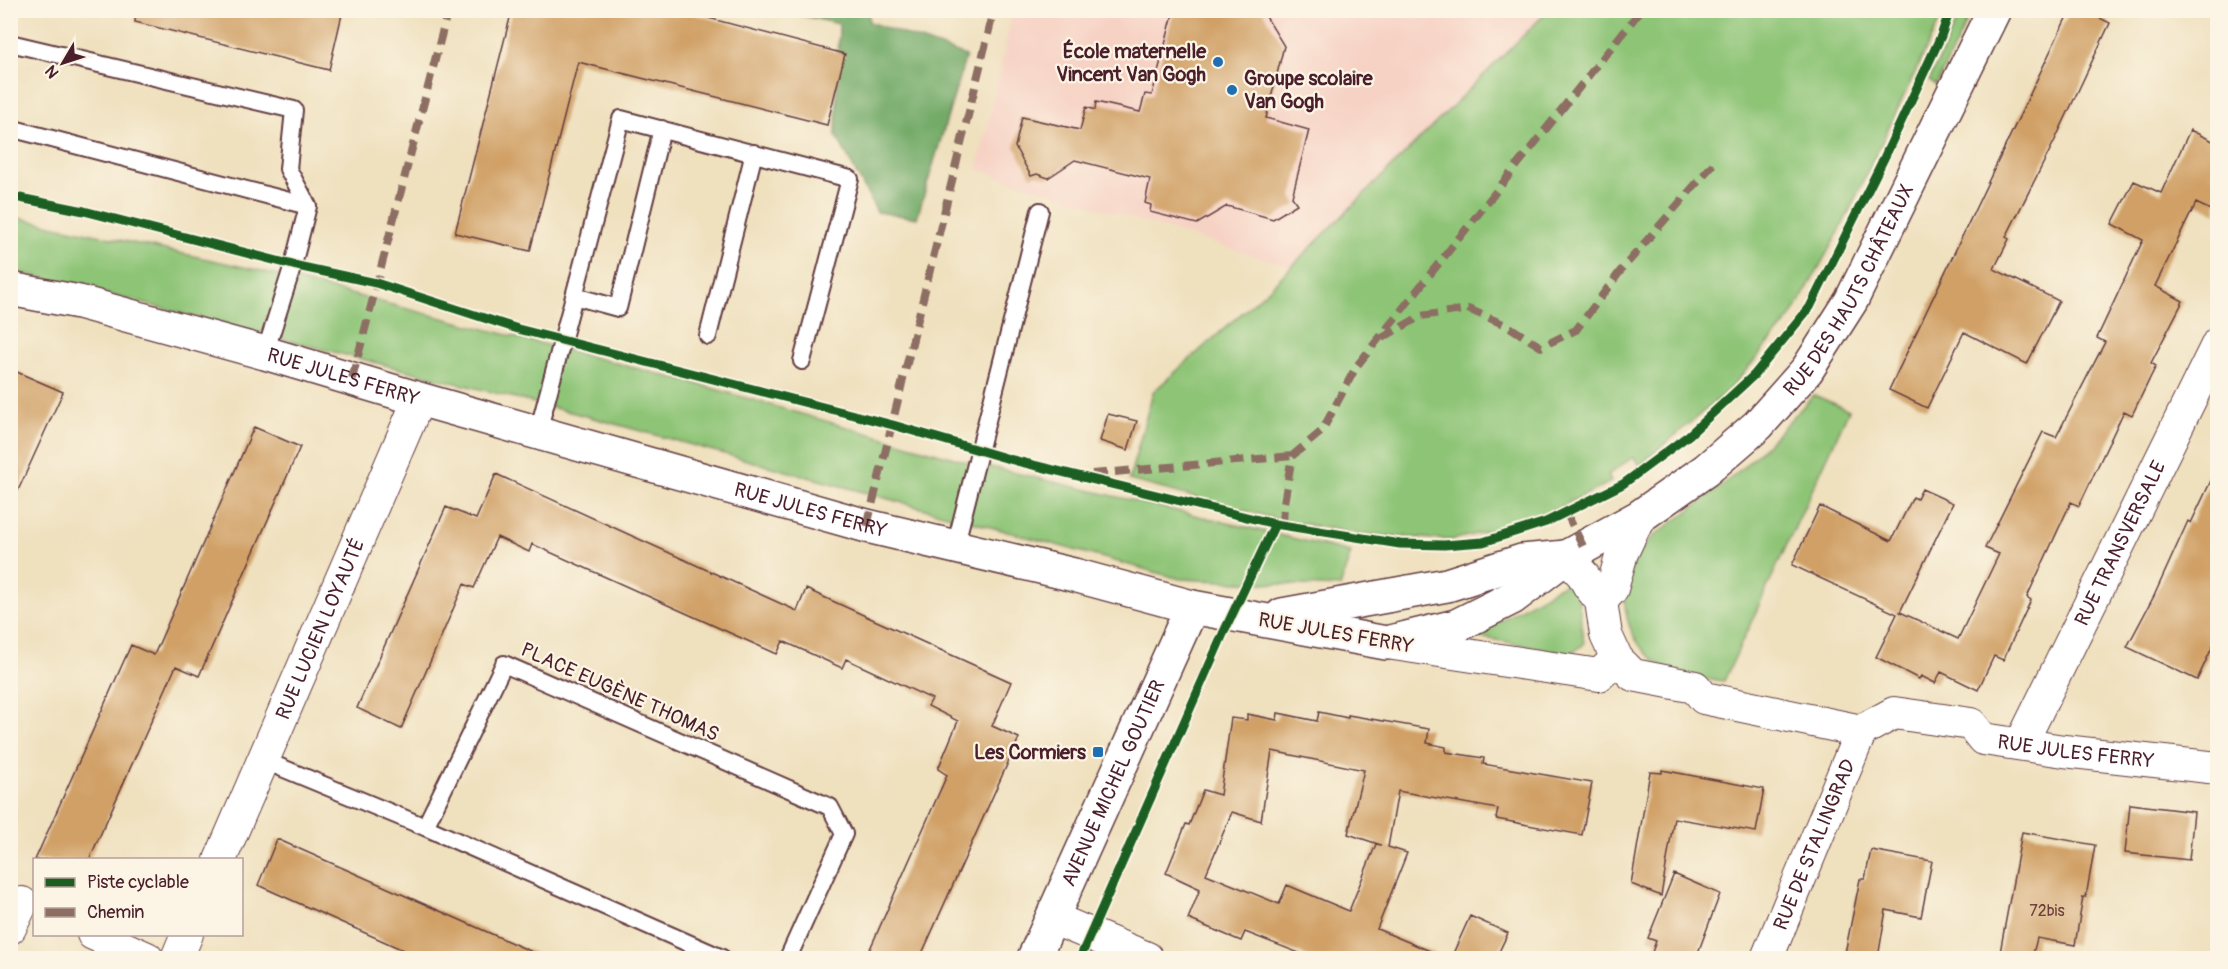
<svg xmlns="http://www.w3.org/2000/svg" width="2228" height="969" viewBox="0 0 2228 969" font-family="Pangolin,sans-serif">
  <rect width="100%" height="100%" fill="#fcf5e5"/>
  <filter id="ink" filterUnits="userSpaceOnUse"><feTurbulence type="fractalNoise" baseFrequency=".0167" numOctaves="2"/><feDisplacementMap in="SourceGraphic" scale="12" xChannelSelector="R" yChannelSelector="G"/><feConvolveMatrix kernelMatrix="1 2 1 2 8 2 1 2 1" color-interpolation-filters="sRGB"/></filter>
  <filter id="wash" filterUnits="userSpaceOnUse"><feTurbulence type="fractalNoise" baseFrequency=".008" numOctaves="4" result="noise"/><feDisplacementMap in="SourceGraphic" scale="24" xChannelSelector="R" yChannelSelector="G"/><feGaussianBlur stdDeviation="1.35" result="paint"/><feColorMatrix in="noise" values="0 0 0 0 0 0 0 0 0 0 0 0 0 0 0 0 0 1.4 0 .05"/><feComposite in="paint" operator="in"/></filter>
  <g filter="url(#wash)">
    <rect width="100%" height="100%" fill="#efe0be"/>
    <!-- built -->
    <path fill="#f6d2c4" d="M1013 11H1548L1291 267 977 170Z"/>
    <!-- green -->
    <path fill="#8dc476" stroke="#6c7250" stroke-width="1.5" d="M1548 11H1941L1938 24 1840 230 1791 317 1731 388 1640 465 1633 457 1608 475 1611 482 1534 520 1451 540 1359 534 1277 519 1129 480 1153 392 1269 289Z
      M1961 11H1972L1936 85 1929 81Z
      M10 216 262 271 708 387 961 460 1351 552 1340 587 1180 579 586 416 11 270Z
      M1814 395 1849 410 1724 681C1706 679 1686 679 1670 671 1624 646 1611 594 1641 550 1650 537 1666 527 1679 518 1695 506 1711 494 1726 482 1758 456 1785 425 1814 395Z
      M1565 583 1577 589 1584 644 1571 654 1480 637 1479 633Z"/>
    <!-- forest -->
    <path fill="#72aa67" stroke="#5e6449" stroke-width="1.5" d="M782 11H869V22L966 56 917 218 877 212 836 135 839 24Z"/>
    <g id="blocks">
      <!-- building -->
      <path fill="#d0a066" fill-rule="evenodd" d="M136 10H343L329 70 135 22Z
        M512 10H678L845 54 827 125 578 62 530 251 455 233Z
        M1174 10H1262L1284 46 1266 118 1309 130 1292 197 1297 204 1273 219 1227 206 1197 224 1150 212 1151 205 1145 203 1150 179 1075 160 1048 178 1037 174 1031 176 1015 147 1022 117 1080 130 1086 107 1095 110 1096 102 1140 112 1145 94 1152 95Z
        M2070 10H2084L2110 23 2054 142 2006 237 2009 239 1994 269 2059 301 2027 364 1964 332 1927 408 1889 390Z
        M2190 130 2217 143V213L2196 203 2155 286 2183 301 2151 363 2156 366 2132 415 2124 411 2079 506 2071 502 2027 597 2031 600 2003 660 1994 656 1978 690 1941 672 1935 683 1921 676 1919 679 1876 657 1897 614 1792 565 1820 506 1891 541 1913 497 1917 499 1922 489 1953 503 1900 612 1958 639 1999 554 1985 548 2043 432 2056 437 2105 342 2097 338 2143 240 2112 224 2134 181 2161 193Z
        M10 369 63 392 10 508Z
        M1108 414 1137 421 1128 450 1100 441Z
        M254 427 300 447 199 676 176 666 89 860H35L131 645 154 655Z
        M2217 468V637L2197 680 2127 647 2154 596 2188 521 2191 523Z
        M496 474 797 611 806 589 1011 682 992 726 1019 738 920 958H866L947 775 938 769 958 721 928 706 932 699 846 659 842 668 783 641 777 654 532 544 529 552 497 537 474 588 464 584 401 729 357 708 446 507 476 519Z
        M1319 712 1348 718V715L1429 729 1427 743 1446 747V752L1484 758 1483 764 1592 783 1582 835 1496 819 1498 809 1398 791 1388 847 1407 853 1377 929 1447 958H1312L1245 932 1241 941 1188 919 1200 889 1166 873 1186 824 1189 825 1203 790 1220 795 1231 718 1247 720V714L1277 720 1278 713 1317 721ZM1272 751 1364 770 1348 834 1381 845 1376 844 1349 911 1287 885 1279 904 1206 874 1232 812 1261 821Z
        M1662 770 1764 789 1756 832 1674 818 1661 896 1631 884 1650 772 1662 773Z
        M2130 804 2194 812 2189 860 2125 853Z
        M2022 832 2095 845 2086 897H2083L2075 945 2037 938 2032 958H1999Z
        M277 839 546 958H421L258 885Z
        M1871 850 1932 861 1921 917 1886 910 1878 958H1844L1860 879H1865Z
        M1674 874 1720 894 1696 958H1650L1656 941 1648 938Z
        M1470 916 1508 933 1496 958H1451Z"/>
    </g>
  </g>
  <g filter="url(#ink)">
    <use href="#blocks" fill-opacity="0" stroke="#633c41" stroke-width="1.5"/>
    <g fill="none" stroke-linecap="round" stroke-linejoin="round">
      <defs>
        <path id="lane" d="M10 43 294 110 288 169 308 206 293 265 265 353
          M10 128 308 206
          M574 296 618 308 662 129
          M708 336 754 153
          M538 432 621 119 850 179 802 361
          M955 547 1040 211
          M263 760 425 827 722 958
          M425 827 504 664 830 807 844 834 788 958"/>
        <g id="street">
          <path id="s1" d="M1566 557 1583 575 1589 586 1601 601 1606 635 1617 659 1633 675 1695 687 1704 698 1861 731 1894 713 1971 724 1983 739 2064 751 2218 768"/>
          <path d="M1601 601 1612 589 1622 553 1639 517"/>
          <path d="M1387 643 1599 675 1617 659"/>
          <path id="s2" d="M2021 744 2218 343"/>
          <path id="s3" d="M220 860 419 399"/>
          <path d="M1052 918 1147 958"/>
          <path d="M10 928 22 903"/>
          <path d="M93 934 147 958"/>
          <path d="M177 958 187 934"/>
          <path id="s4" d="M1767 958 1861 731"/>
        </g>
        <g id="secondary">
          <path id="s5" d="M10 289 79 302 265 353 419 399 867 526 1074 575 1192 607 1386 643 1456 626 1512 598 1566 557 1639 517 1706 470 1758 425 1807 370 1851 301 1994 10"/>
          <path d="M1282 615 1447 585 1522 561 1566 557"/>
          <path id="s6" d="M1034 958 1192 607"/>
        </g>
      </defs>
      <!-- lane casing -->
      <use href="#lane" stroke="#633c41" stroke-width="20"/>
      <!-- street casing -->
      <use href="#street" stroke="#633c41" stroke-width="34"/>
      <!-- secondary casing -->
      <use href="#secondary" stroke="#633c41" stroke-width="36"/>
      <!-- lane -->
      <use href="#lane" stroke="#fff" stroke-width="16"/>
      <!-- street -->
      <use href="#street" stroke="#fff" stroke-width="32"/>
      <!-- secondary -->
      <use href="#secondary" stroke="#fff" stroke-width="33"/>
      <!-- quiet -->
      <path stroke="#8d6e63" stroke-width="8" stroke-dasharray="15 8" stroke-linecap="butt" d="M1382 338 1421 316 1468 309 1508 326 1541 347 1576 330 1622 269 1714 163
        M352 379 448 10
        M1092 474 1292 456
        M1566 512 1584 548
        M1283 525 1284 503 1292 456 1322 431 1356 367 1641 10
        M867 526 994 10"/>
      <defs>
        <path id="cycleway" d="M10 196 84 211 293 265 376 283 518 329 893 425 1009 459 1275 524 1400 544 1444 545 1483 542 1546 522 1623 484 1689 435 1754 375 1810 307 1885 156 1941 36 1950 10
          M1080 958 1223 634 1275 524"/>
      </defs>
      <!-- cycleway casing -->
      <use href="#cycleway" stroke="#fcf5e5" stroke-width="13"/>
      <!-- cycleway -->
      <use href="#cycleway" stroke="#1b5e20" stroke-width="9"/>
    </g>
  </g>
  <!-- markers -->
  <g fill="#1f6fb2" stroke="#fcf5e5" stroke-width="2">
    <circle cx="1218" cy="62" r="6"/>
    <circle cx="1232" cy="90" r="6"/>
    <rect x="1092" y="746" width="12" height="12" rx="3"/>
  </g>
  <g text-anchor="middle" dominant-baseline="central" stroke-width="4.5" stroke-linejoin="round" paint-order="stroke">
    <!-- number labels -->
    <g font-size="16" fill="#6c3f3a">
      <text x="2047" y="911">72bis</text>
    </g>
    <!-- poi labels -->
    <g font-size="20" font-weight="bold" fill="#4a1f2b" stroke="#fcf5e5" text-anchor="end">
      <text x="1206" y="51">École maternelle<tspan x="1206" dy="23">Vincent Van Gogh</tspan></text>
      <text x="1244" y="78" text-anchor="start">Groupe scolaire<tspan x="1244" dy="23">Van Gogh</tspan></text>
      <text x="1086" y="752">Les Cormiers</text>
    </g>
    <!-- street labels -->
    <g font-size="20" fill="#4a1f2b" stroke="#fcf5e5">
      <text stroke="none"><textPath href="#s5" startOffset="2022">RUE DES HAUTS CHÂTEAUX</textPath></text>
      <text stroke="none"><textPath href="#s5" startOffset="345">RUE JULES FERRY</textPath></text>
      <text stroke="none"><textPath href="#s5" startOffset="831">RUE JULES FERRY</textPath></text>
      <text stroke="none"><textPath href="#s2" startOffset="224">RUE TRANSVERSALE</textPath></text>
      <text stroke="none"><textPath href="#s3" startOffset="252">RUE LUCIEN LOYAUTÉ</textPath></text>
      <text transform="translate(1336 633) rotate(10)">RUE JULES FERRY</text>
      <text transform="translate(620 692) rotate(24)">PLACE EUGÈNE THOMAS</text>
      <text stroke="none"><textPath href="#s1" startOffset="606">RUE JULES FERRY</textPath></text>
      <text stroke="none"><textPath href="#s6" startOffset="192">AVENUE MICHEL GOUTIER</textPath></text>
      <text stroke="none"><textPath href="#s4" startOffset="123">RUE DE STALINGRAD</textPath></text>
    </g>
  </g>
  <!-- margin -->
  <rect width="2228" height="969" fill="none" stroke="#fcf5e5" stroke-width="36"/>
  <!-- legend -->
  <rect x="33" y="858" width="210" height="78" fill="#fcf5e5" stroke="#b59f9b" stroke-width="1.5"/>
  <rect x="45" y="878" width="30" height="9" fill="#1b5e20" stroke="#b59f9b" stroke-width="1.5"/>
  <text x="87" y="888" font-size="18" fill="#4a1f2b">Piste cyclable</text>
  <rect x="45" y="908" width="30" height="9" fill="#8d6e63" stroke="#b59f9b" stroke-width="1.5"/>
  <text x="87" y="918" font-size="18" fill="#4a1f2b">Chemin</text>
  <!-- north arrow -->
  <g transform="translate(63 63) rotate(231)" stroke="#fcf5e5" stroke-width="4.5" paint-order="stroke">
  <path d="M0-4.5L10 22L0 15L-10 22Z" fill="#4a1f2b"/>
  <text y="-9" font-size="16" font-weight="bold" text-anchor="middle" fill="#4a1f2b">N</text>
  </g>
</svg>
